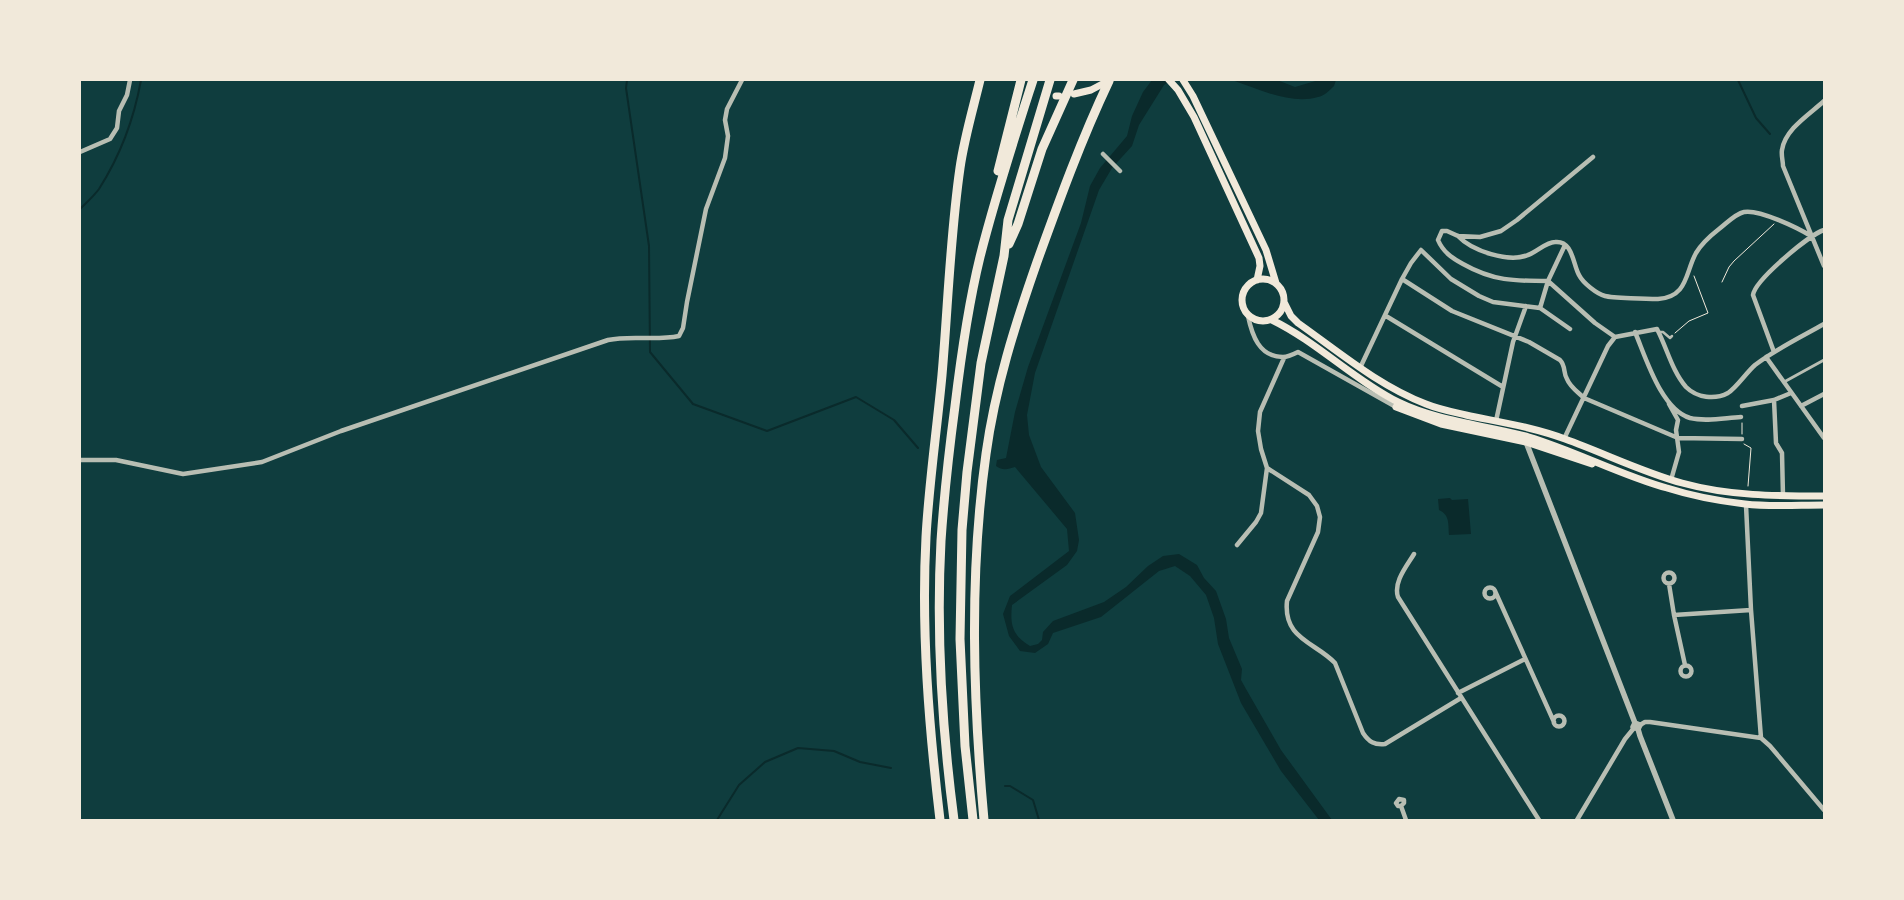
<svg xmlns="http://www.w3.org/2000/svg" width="1904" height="900" viewBox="0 0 1904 900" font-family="Cabin,sans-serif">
  <rect width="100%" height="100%" fill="#0f3d3e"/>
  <!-- water -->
  <path fill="#0a2a2b" d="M1152 80H1171L1164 85 1139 125 1132 146 1112 168 1099 190 1035 373 1027 415 1029 435 1041 467 1075 513 1079 540 1077 551 1067 565 1012 605C1010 625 1012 635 1030 646L1038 644 1042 640 1043 632 1053 621 1104 602 1126 587 1148 566 1163 556 1179 554 1197 565 1204 578 1216 591 1226 619 1229 638 1242 669 1241 680 1246 689 1281 750 1332 820H1319L1281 771 1241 703 1218 644 1214 618 1206 595 1190 576 1175 566 1159 571 1101 617 1053 633 1048 644 1035 653 1020 651 1009 636 1003 614 1010 596 1069 551 1067 529 1015 467C1008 469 1003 471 996 466L997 460 1006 458 1015 412 1028 367 1081 223 1090 186 1100 168 1127 136 1132 116 1143 92Z
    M1232 80H1277L1295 87 1319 80H1336L1334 86C1330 90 1324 96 1318 97 1291 105 1258 89 1232 80Z
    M1450 498 1452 500 1468 499 1471 534 1449 535C1448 524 1450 515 1439 510L1438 499Z"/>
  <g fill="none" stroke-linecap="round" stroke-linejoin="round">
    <!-- stream -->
    <path stroke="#0a2a2b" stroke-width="2" d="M627 80 626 88 649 246 650 352 693 404 767 431 856 397 894 420 918 448
      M1738 80 1756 118 1770 134
      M80 209C86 203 94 196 99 189 120 156 134 119 141 80
      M1005 786H1010L1033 800 1039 820
      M717 820 739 785 765 762 798 748 834 751 860 762 891 768"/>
    <!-- path -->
    <path stroke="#f1e9da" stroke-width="1" d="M1722 282 1729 267 1734 261 1774 224
      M1675 333 1689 321 1708 313 1694 276
      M1742 434V423
      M1744 444 1751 448 1748 486"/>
    <!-- service -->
    <path stroke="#b8beb3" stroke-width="2.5" d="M1660 332H1663L1670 338 1672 336"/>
    <!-- pedestrian -->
    <path stroke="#b8beb3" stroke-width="3" d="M1784 382 1824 360"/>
    <!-- minor -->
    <path stroke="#b8beb3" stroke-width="4.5" d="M1824 101C1810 114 1785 129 1782 150 1781 155 1783 161 1783 166L1824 266
      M80 152 110 139 117 128 119 111 127 95 130 80
      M1103 154 1120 171
      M1593 157 1517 220 1501 231 1480 237 1458 236 1447 231H1442L1438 240C1443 252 1452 258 1463 264 1493 281 1514 281 1548 281L1595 323 1615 337
      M1458 236C1472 251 1509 263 1528 255 1537 252 1546 242 1555 242 1573 240 1573 265 1579 275 1583 283 1597 294 1605 296 1612 298 1649 299 1658 299 1688 297 1685 273 1696 253 1702 243 1710 236 1719 229 1727 223 1735 214 1744 212 1759 209 1798 228 1811 236
      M1402 279 1452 311 1529 342 1560 360C1566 366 1563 373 1567 379 1570 387 1578 392 1584 398L1678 438 1742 439
      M1540 308 1548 281 1565 245
      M1248 316C1252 335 1259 357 1283 357 1287 357 1294 354 1298 352L1396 407
      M1386 316 1503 387
      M1635 332C1646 358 1661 409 1690 418 1706 422 1724 418 1741 417
      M1774 352 1753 295C1755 280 1809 235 1824 230
      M1766 357 1824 438
      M1284 358 1260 412 1258 431 1261 449 1267 468 1309 495 1317 506 1320 517 1318 532 1287 601C1283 639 1315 642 1335 663L1363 733C1369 742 1374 745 1385 744L1461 698
      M1360 368 1402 279 1411 263 1421 250 1451 279 1479 296 1493 302 1540 308 1570 329
      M1774 400 1776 443 1782 453 1783 496
      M1669 404 1678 420 1676 430 1679 452 1671 480
      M1742 406 1774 400 1791 393
      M1801 406 1824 394
      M1496 421 1513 342 1526 306
      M1564 439 1608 346 1615 337 1657 329C1667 348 1672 371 1686 387 1697 398 1715 400 1728 393 1737 387 1746 373 1755 365 1776 349 1801 337 1824 324
      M80 460H116L183 474 262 462 341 431 608 340C631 335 655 341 679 336L683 328 687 302 706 209 725 158 728 136 725 120 727 109 742 80
      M1746 505 1751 610 1761 738 1770 746 1824 810
      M1237 545 1256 522 1261 513 1267 468
      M1414 554C1407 566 1393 582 1398 597L1539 820
      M1663.5 578a5.5 5.5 0 1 1 11 0a5.5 5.5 0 1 1-11 0Z
      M1669 584 1674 615
      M1484.5 593a5.5 5.5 0 1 1 11 0a5.5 5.5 0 1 1-11 0Z
      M1495 591 1554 722
      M1685 665 1674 615 1751 610
      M1680.5 671a5.5 5.5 0 1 1 11 0a5.5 5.5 0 1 1-11 0Z
      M1458 693 1525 659
      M1553.5 721a5.5 5.5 0 1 1 11 0a5.5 5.5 0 1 1-11 0Z
      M1640 725 1645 722H1650L1761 738
      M1401 806 1404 803V800L1399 799 1396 803 1398 806H1401L1406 820
      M1577 820 1625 739 1634 728"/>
    <!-- tertiary -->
    <path stroke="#b8beb3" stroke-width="5.5" d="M1526 442 1635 723
      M1638 729 1633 727 1635 723 1640 725 1638 729 1640 736 1673 820"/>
    <!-- primary -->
    <path stroke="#f1e9da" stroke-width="7" d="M1169 80 1178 90 1194 117 1259 258 1260 266 1257 280
      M1183 80 1193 96 1266 250 1276 283
      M1074 94 1091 90 1110 80
      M1056 96H1059
      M1242 300a21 21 0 1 1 42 0a21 21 0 1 1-42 0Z
      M1284 302 1291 316 1298 323C1339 352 1379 386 1426 404 1438 409 1453 412 1466 415 1499 422 1533 427 1565 439 1604 453 1642 472 1682 483 1729 496 1776 496 1824 496
      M1272 320C1317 342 1354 380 1398 402 1439 422 1486 425 1529 437 1576 451 1620 475 1667 488 1692 496 1719 501 1745 504 1770 507 1798 505 1824 505
      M1396 407 1441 424 1526 442 1592 464"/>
    <!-- motorway -->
    <path stroke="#f1e9da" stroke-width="9" d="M998 171 1021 80
      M1009 244 1018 224 1042 149 1073 80
      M940 820C929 727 921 631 926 537 929 483 937 429 942 375 948 306 950 237 960 168 964 139 973 109 980 80
      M954 820C942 728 936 634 941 541 944 496 949 451 955 406 961 356 968 306 980 257 995 197 1014 139 1033 80
      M973 820 965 746 960 639 962 530 967 472 981 363 1004 256 1008 220 1050 80
      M984 820C973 699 969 575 986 454 995 388 1015 325 1037 262 1059 201 1081 140 1109 81"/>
  </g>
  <!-- border -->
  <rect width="1904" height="900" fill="none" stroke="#f1e9da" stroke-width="162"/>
</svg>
